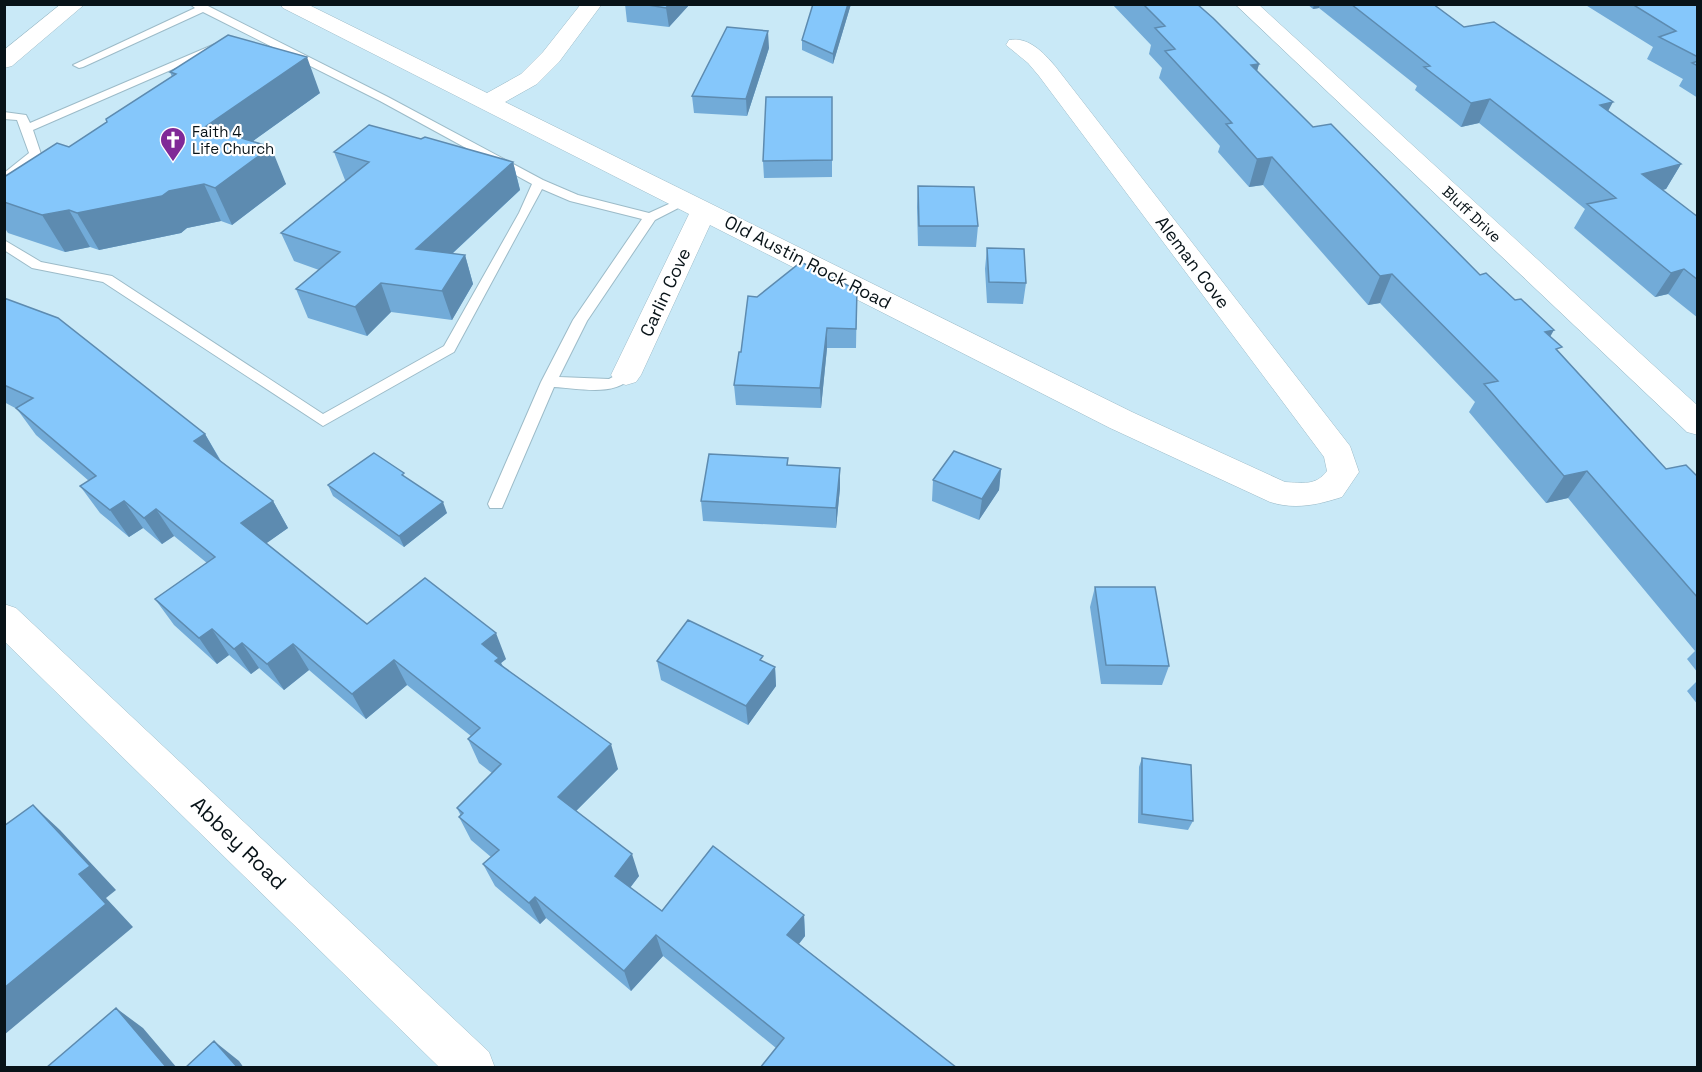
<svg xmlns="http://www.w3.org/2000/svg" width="1702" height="1072" viewBox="0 0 1702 1072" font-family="'Space Grotesk',sans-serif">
  <rect width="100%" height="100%" fill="#c9e9f7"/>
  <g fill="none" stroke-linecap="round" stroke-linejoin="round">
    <defs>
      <path id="lane" d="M190 4H204L388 97 543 180 578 195 649 213 682 198H690L692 201 655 220 587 321 559 377 609 379 626 370 631 371 633 375C617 398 578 388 554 387L502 508H490L488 504 541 382 573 320 642 219 570 201 542 189 454 352 323 426 103 282 32 268 4 250V240L41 262 112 276 323 414 444 346 519 213 532 184 380 101 203 12 83 67 79 68 73 65 195 8Z
        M215 44 219 45V49L33 130 41 154 4 184V173L29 153 17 120 4 119V112L26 115 30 123Z"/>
      <path id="street" d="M280 4H307L487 93 521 74 543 52 581 4H602L559 62 537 84 505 102 1132 412 1285 482C1302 483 1316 486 1327 471L1324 457 1039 76 1028 63 1006 45 1009 40C1028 36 1044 53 1055 66L1350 446 1359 472 1342 497C1317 505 1295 510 1270 502L1110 428 710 225 641 375 636 382 626 385 616 382 611 375 689 214 283 8Z
        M1235 4H1258L1698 406V435L1687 432Z
        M4 604 16 608 489 1052 495 1068H440L4 641Z"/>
      <path id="secondary" d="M61 4H85L12 66 4 68V50Z"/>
    </defs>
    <!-- lane casing -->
    <use href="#lane" stroke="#9cbbc8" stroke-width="2"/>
    <!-- street casing -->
    <use href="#street" stroke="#9cbbc8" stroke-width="1"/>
    <!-- secondary casing -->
    <use href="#secondary" stroke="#9cbbc8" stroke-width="1"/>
    <!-- lane -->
    <use href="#lane" fill="#fff" fill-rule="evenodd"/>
    <!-- street -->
    <use href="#street" fill="#fff" fill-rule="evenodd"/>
    <!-- secondary -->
    <use href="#secondary" fill="#fff" fill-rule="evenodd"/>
  </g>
  <!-- wall -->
  <path fill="#72abd8" d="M625 4H690L669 27 627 22Z
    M813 4H851L833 64 802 50V40Z
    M1112 4H1197L1259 64 1257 71 1313 127 1550 337 1559 352 1666 469 1698 477V673L1687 659 1695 651 1568 498 1546 503 1469 412 1475 402 1380 303 1368 305 1263 185 1249 187 1218 152 1220 146 1159 78 1162 68 1149 54 1151 45Z
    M1307 4H1433L1464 27 1608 111 1681 164 1666 189 1662 190 1698 217V318L1668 294 1655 297 1574 228 1585 209 1479 123 1461 127 1415 90 1417 86 1319 8 1313 9Z
    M1584 4H1698V98L1679 86 1683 79 1647 59 1653 47Z
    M769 48 747 116 694 113 692 96Z
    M170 72 320 93 253 141 286 184 232 225 221 221 187 228 181 233 99 250 90 247 65 252 8 233 4 227V177L69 147 107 122 172 77Z
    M832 97V177L764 178 763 161Z
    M421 139 513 162 520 190 452 254 465 255 473 284 452 320 391 312 367 336 308 318 296 289 319 270 294 261 281 233 346 181 345 180 334 152Z
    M918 186 978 226 976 247 918 246 917 207Z
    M987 248 1026 283 1023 304 987 303 985 269Z
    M857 290 856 348H827L821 408 736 405 734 385 741 352 757 297Z
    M4 298 205 434 221 461 273 501 288 528 266 543 367 624 506 659 501 663 503 666 618 769 576 811 639 876 630 888 662 911 804 915 805 936 799 944 957 1068 776 1048 663 956 631 991 546 918 540 924 495 886 483 864 491 857 471 840 459 817 461 816 457 808 492 773 479 763 468 739 471 736 407 685 366 719 309 670 284 690 259 668 251 674 229 655 217 664 174 625 155 599 207 563 174 536 162 544 143 528 129 537 100 513 80 486 89 481 36 435 17 409 4 402Z
    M788 458V465L840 468V488L836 528 703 521 701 501Z
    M1001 469 999 490 979 520 932 501 933 480Z
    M406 478 447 513 404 547 333 496 328 485Z
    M1095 587 1169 666 1162 685 1101 684 1090 607Z
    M657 661 763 662 775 667 776 686 748 725 661 680Z
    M1698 680V705L1687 691Z
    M1142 758 1193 821 1188 830 1138 823 1139 767Z"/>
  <!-- shaded-wall -->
  <path fill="#5d8bb0" d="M669 4H690L669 27 666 8Z
    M848 4H851L833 64V54Z
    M1314 4H1320L1319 8 1313 9Z
    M768 31 769 48 747 116 746 99Z
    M307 57 320 93 221 164 205 127Z
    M1259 64 1251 91V65Z
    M1490 99 1479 123 1461 127 1471 103Z
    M1613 102 1600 126V105Z
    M271 147 286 184 232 225 215 188Z
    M1272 157 1263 185 1249 187 1257 159Z
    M513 162 520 190 426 278 416 249Z
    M1681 164 1666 189 1628 199 1642 174Z
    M204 184 221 221 187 228 181 233 99 250 77 213 169 191Z
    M69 210 90 247 65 252 42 215Z
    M465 255 473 284 452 320 442 291Z
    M1684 269 1668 294 1655 297 1671 273Z
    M1392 274 1380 303 1368 305 1380 276Z
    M381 283 391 312 367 336 355 307Z
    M827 328V348L821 408 820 388Z
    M1554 330 1538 358 1545 332Z
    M205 434 221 462 194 441Z
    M840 468V488L836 528V508Z
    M1001 469 999 490 979 520 982 499Z
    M1587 471 1568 498 1546 503 1564 476Z
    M124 501 143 528 129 537 110 510Z
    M273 501 288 528 257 550 241 523Z
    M443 502 447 513 404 547 399 536Z
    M156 509 174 536 162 544 144 518Z
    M212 629 229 655 217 664 199 638Z
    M496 633 506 659 501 663 509 683 482 644Z
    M242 643 259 668 251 674 234 649Z
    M293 644 309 670 284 690 267 664Z
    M394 660 407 685 366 719 352 694Z
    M775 667 776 686 748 725 746 706Z
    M611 744 618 769 567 820 558 797Z
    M33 805 60 830 116 890 106 898 133 927 4 1035V988L79 874Z
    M632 854 639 876 622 898 615 876Z
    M535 897 546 918 540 924 529 903Z
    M804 915 805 936 789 956 787 935Z
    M656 935 663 956 631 991 624 971Z
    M116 1008 143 1028 177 1068H167Z
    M214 1041 239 1061 244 1068H238Z"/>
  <!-- building -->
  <path fill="#85c7fb" stroke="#5d8bb0" stroke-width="1.5" d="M642 4H669L666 8Z
    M813 4H848L833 54 802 40Z
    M1143 4H1197L1213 18 1259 64 1251 65 1313 127 1331 124 1480 275 1486 273 1515 300 1521 299 1554 330 1545 332 1562 347 1556 349 1666 469 1686 465 1698 477V598L1587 471 1564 476 1484 384 1498 381 1392 274 1380 276 1272 157 1257 159 1226 124 1232 123 1165 51 1175 49 1155 28 1165 26Z
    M1351 4H1433L1464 27 1494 22 1613 102 1600 105 1681 164 1642 174 1698 217V280L1684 269 1671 273 1587 204 1616 198 1490 99 1471 103 1424 67 1430 66Z
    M1632 4H1698V57L1659 37 1676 31Z
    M727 27 768 31 746 99 692 96Z
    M228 35 307 57 205 127 271 147 215 188 204 184 169 191 162 196 77 213 69 210 42 215 4 202V177L57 143 69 147 107 122 106 119 176 74 170 72Z
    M1698 61V66L1692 63Z
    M766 97H832V160L763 161Z
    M369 125 421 139 425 137 513 162 416 249 465 255 442 291 381 283 355 307 296 289 340 252 281 233 369 162 334 152Z
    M918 186 974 187 978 226H919Z
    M987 248 1024 249 1026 283 989 282Z
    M801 262 857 290 856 329 827 328 820 388 734 385 739 352H741L748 296 757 297Z
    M4 298 58 318 205 434 194 441 273 501 241 523 367 624 425 578 496 633 482 644 499 658 495 661 611 744 558 797 632 854 615 876 662 911 713 846 804 915 787 935 957 1068H760L784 1038 656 935 624 971 535 897 529 903 483 864 499 850 459 817 463 813 457 808 501 764 468 739 480 728 394 660 352 694 293 644 267 664 242 643 234 649 212 629 199 638 155 599 215 557 156 509 144 518 124 501 110 510 80 486 96 476 16 408 33 398 4 385Z
    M954 451 1001 469 982 499 933 480Z
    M374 453 404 473 402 475 443 502 399 536 328 485Z
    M709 454 788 458 787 465 840 468 836 508 701 501Z
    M1095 587H1155L1169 666 1106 665Z
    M688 620 763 656 760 660 775 667 746 706 657 661Z
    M1142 758 1191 765 1193 821 1142 814Z
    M33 805 90 866 79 874 106 904 4 988V826Z
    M116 1008 167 1068H46Z
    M214 1041 238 1068H185Z"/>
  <!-- icons -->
  <defs>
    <symbol id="church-pin" viewBox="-11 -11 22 30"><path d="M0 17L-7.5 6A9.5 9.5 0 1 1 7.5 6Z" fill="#802997" stroke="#fff"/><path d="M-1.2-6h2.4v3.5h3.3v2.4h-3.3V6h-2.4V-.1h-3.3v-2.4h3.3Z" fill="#fff"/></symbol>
  </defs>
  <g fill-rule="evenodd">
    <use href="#church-pin" x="158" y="125" width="30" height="40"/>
  </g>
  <g text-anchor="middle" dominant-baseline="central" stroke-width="4.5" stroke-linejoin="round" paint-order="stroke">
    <!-- far-poi labels -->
    <g font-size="15" fill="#081318" stroke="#fff" text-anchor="start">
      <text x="192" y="131">Faith 4<tspan x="192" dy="17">Life Church</tspan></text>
    </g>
    <!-- far-street labels -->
    <g font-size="15" fill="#081318" stroke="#fff">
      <text transform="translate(1472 214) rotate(43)">Bluff Drive</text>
    </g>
    <!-- street labels -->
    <g font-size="18" fill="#081318" stroke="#fff">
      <text transform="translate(808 262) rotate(27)">Old Austin Rock Road</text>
      <text transform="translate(1193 262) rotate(53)">Aleman Cove</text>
      <text transform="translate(665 292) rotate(-65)">Carlin Cove</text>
    </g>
    <!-- near-street labels -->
    <g font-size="21" fill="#081318" stroke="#fff">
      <text transform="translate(239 843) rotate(44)">Abbey Road</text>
    </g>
  </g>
  <!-- border -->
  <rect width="1702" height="1072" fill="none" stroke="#081318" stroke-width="12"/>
</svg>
